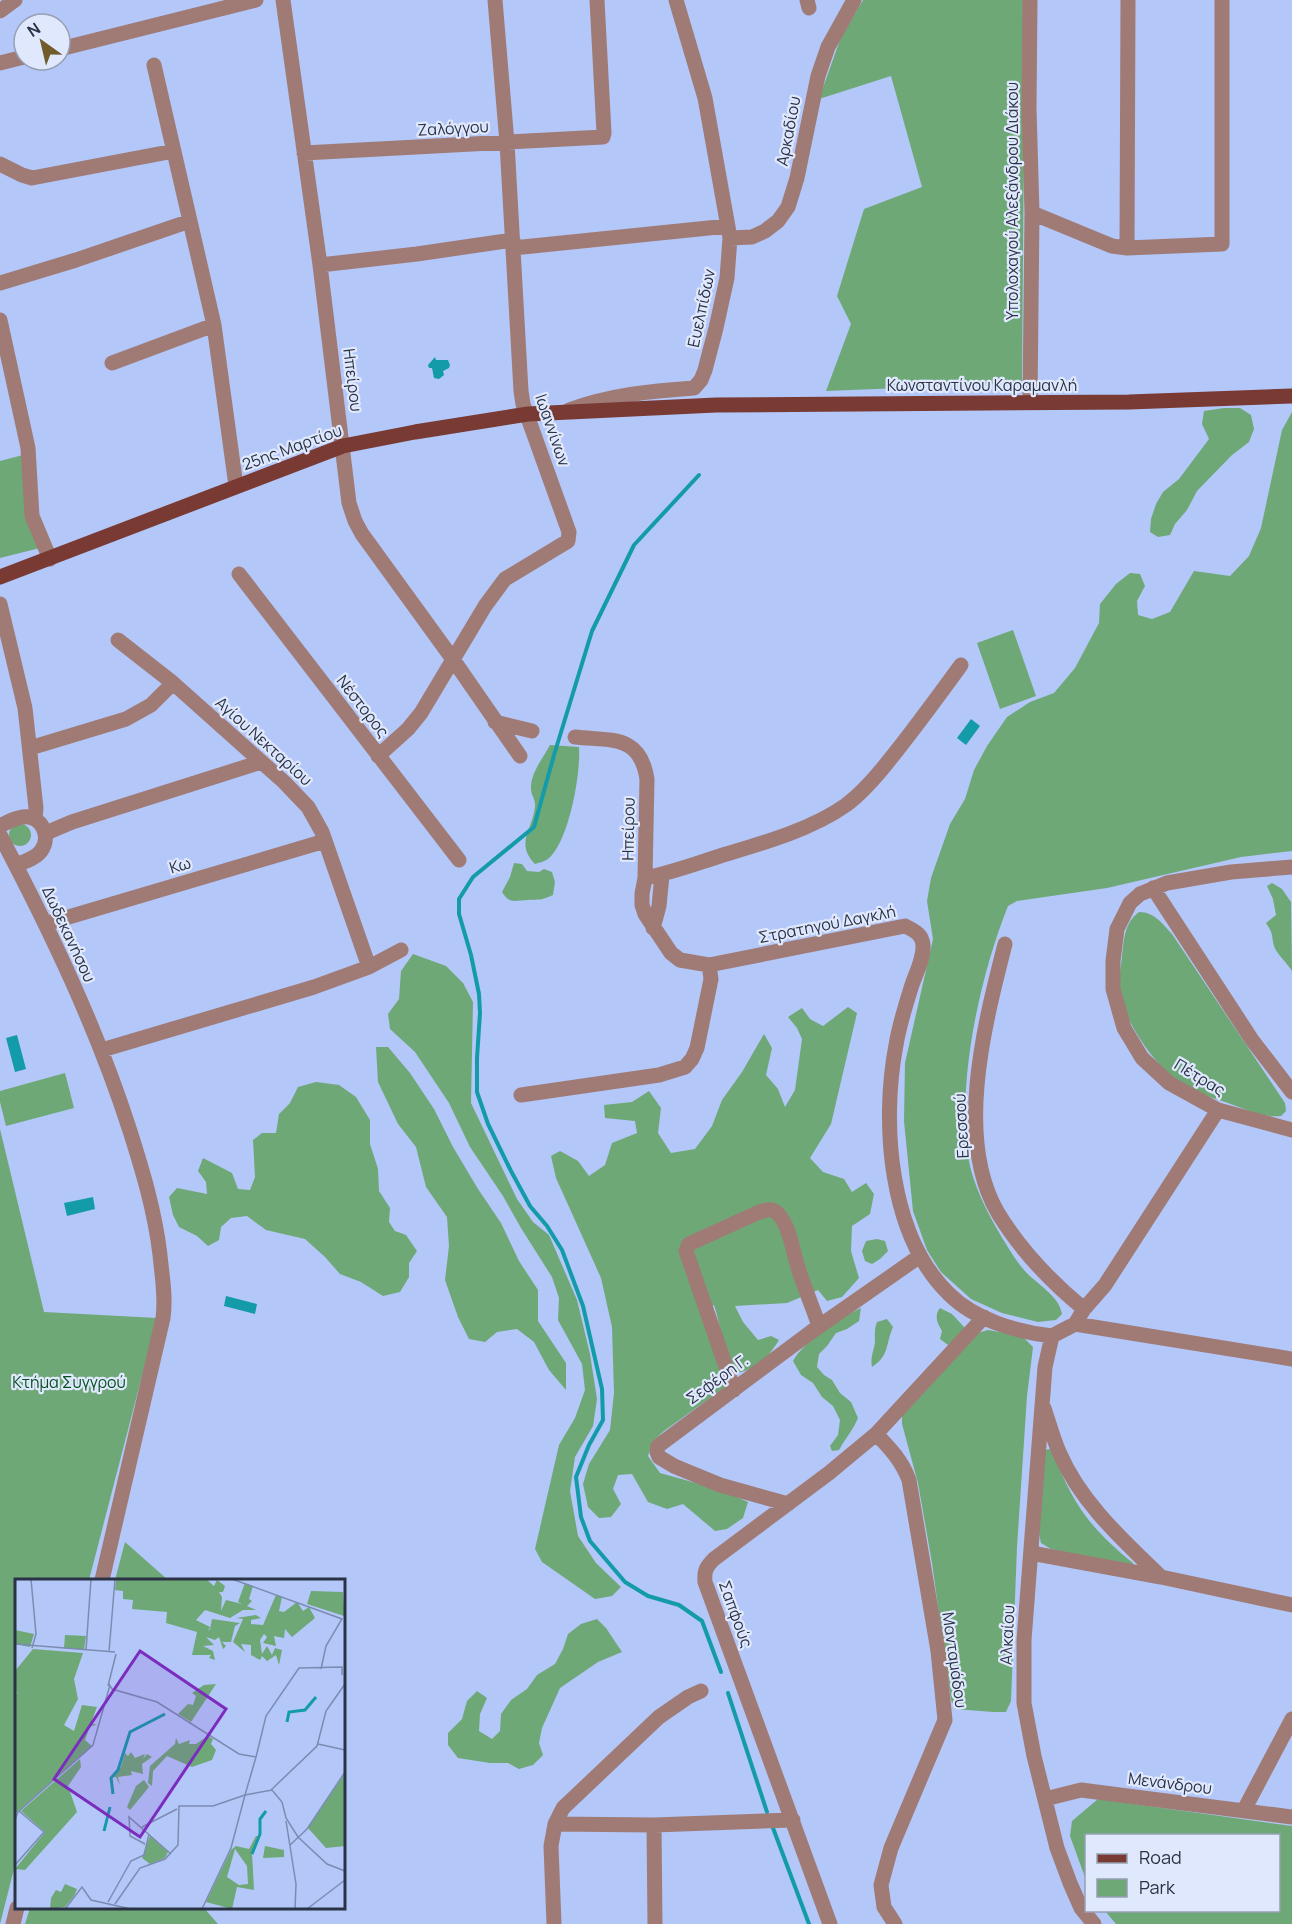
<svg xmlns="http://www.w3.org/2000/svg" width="1292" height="1924" viewBox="0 0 1292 1924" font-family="Manrope,sans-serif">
  <rect width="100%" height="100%" fill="#b3c7f9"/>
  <!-- green -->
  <path fill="#6ea876" d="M863 0H1025L1022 383 826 391 851 324 837 296 864 209 922 187 891 76 819 99 841 37Z
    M1224 408H1240L1251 415 1254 429 1249 442 1232 455 1197 491 1187 510 1175 524 1170 535 1158 537 1150 532 1151 519 1156 504 1163 492 1179 479 1209 439 1202 424 1204 411Z
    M1292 412V851L1241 857 1107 888 1017 901 1008 906C980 976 957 1080 968 1156 972 1183 987 1212 1001 1236 1008 1247 1015 1260 1024 1270 1036 1284 1059 1295 1062 1314L1056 1320 1038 1322 1002 1313 971 1299 941 1272 927 1250 913 1211 904 1121 905 1063 933 939 927 901 931 878 950 824 965 799 974 770 987 746 1007 717 1030 702 1054 693 1075 668 1099 623 1100 604 1116 584 1130 573 1140 574 1145 586 1137 601 1138 615 1152 619 1170 612 1194 571 1230 576 1249 556 1261 528 1282 430Z
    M23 455 40 548 0 558V461Z
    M1013 630 1036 696 1000 709 977 643Z
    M550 745 579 747C581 773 569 842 548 859 545 861 539 863 535 864 515 843 532 831 535 807 536 800 531 795 531 789 530 774 543 758 550 745Z
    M9 835a11 11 0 1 1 22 0a11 11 0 1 1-22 0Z
    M514 863 522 864 527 871 539 872 544 869 552 872 555 882 553 895C539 901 542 899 528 900 515 900 510 905 502 892L510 877Z
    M1272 883 1282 889 1291 902 1292 971C1288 964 1276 953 1274 946 1271 934 1274 935 1266 923L1276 915 1273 899 1267 886Z
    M1139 912C1154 912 1162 923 1172 934L1285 1103 1286 1111 1281 1116C1263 1118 1245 1109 1228 1103 1213 1098 1196 1093 1182 1084 1155 1067 1120 1017 1119 985 1119 976 1121 966 1122 957 1124 940 1124 923 1139 912Z
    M413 954 446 966 463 983 473 1002 471 1103 517 1199 533 1222 549 1235 577 1300 590 1354 597 1399 593 1426 575 1457 570 1491 578 1536 596 1563 621 1587 612 1596 595 1599 542 1562 535 1549 559 1445 575 1418 585 1390 582 1364 558 1320 559 1298 552 1277 521 1228 503 1196 470 1147 449 1103 415 1052 390 1029 388 1014 399 999 401 971Z
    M848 1007 857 1013 831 1124 810 1158 823 1172 844 1179 852 1192 866 1183 874 1194 870 1214 852 1226 851 1251 859 1278 842 1297 827 1301 818 1290 787 1303 735 1306 743 1322 758 1340 771 1336 779 1340C767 1359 759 1368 737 1373 722 1354 722 1328 714 1305L701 1311 728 1385 664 1431 653 1441 648 1456 660 1473 721 1490 748 1502 743 1518 727 1529 715 1531 683 1504 667 1509 648 1502 632 1474 618 1475 613 1489 621 1504 611 1517 599 1518 588 1507 583 1484 589 1464 610 1430 614 1393 612 1327 601 1278 556 1178 551 1156 560 1151 578 1161 589 1176 605 1165 612 1143 637 1133 635 1121 605 1118 604 1105 632 1102 649 1091 661 1108 658 1133 671 1153 695 1149 712 1126 722 1100 742 1072 764 1034 772 1048 766 1075 778 1089 785 1107 795 1090 802 1039 797 1028 788 1017 802 1008 810 1019 823 1026Z
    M376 1047H388L410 1073 434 1109 453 1147 478 1189 501 1223 519 1261 538 1290V1321L566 1363V1390L549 1370 534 1342 517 1329 497 1332 485 1342 469 1339 458 1317 445 1280 449 1246 447 1217 426 1187 416 1147 398 1124 378 1082Z
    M65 1073 74 1108 6 1126 0 1102V1091Z
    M316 1082 339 1085 356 1097 370 1120V1144L378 1169 379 1191 390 1208 389 1222 395 1231 406 1235 417 1251 409 1263V1277L400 1292 383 1296 361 1282 340 1274 325 1257 305 1239 266 1230 247 1216 231 1218 221 1227 219 1240 208 1246 197 1236 179 1227 173 1215 169 1197 177 1188 207 1194 206 1182 198 1171 203 1158 232 1173 238 1189 250 1190 255 1177 253 1140 262 1133H276L279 1114 290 1103 298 1087Z
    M0 1129 44 1312 157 1318 89 1580H16V1861L0 1924Z
    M877 1239 885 1241 888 1251 880 1259 872 1264 865 1261 862 1251 866 1241Z
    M861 1308 859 1321 847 1329 836 1333 827 1346 819 1354 817 1367 824 1375 832 1380 840 1393 851 1402 858 1418C853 1430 845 1439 839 1450L832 1451 830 1446 838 1435 840 1420 833 1406 822 1397 813 1383 801 1375 793 1361C805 1340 839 1318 861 1308Z
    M940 1308 952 1314 965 1328 958 1338 948 1345 940 1339 942 1331C937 1323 934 1316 940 1308Z
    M887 1319 893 1327C885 1345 890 1355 872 1367 870 1357 874 1351 875 1342 875 1334 874 1330 877 1322Z
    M988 1330 1022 1336 1033 1347 1027 1396 1017 1547 1011 1701 1006 1712H993L955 1709 951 1700 932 1563 918 1483 902 1424V1414L974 1334Z
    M1050 1449C1056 1459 1059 1469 1064 1479 1081 1516 1102 1538 1133 1563L1132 1568 1051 1549 1041 1543 1039 1533 1045 1450Z
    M125 1542 168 1580H115Z
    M597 1619 606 1628 622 1652 598 1662 560 1688 542 1728 539 1743 543 1755 533 1765 519 1769 508 1763H490L458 1758 448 1745V1733L462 1719 467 1701 477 1691 487 1698 480 1714 479 1731 492 1739 500 1731 501 1714 511 1700 527 1689 537 1675 555 1664 563 1649 568 1634 581 1624Z
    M1098 1799 1292 1826V1924H1116L1105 1911 1278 1910V1836H1086V1880L1070 1836 1072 1821Z
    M30 1908H204L218 1924H25Z"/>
  <!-- water -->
  <path fill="#149baa" d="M435 357 436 360H448L450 365 449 368 443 371 444 375 439 379 434 378 432 368H429L428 365Z
    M971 719 980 726 966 745 957 738Z
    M17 1035 26 1069 15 1072 6 1038Z
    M93 1197 95 1209 67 1216 64 1203Z
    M226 1296 257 1304 255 1314 224 1306Z"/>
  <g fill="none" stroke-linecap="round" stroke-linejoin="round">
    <!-- stream -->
    <path stroke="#149baa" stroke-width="4" d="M699 475 634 545 592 631 554 755 534 827 473 877 459 899V914L471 955 479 994 480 1013 477 1058V1092L488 1124 511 1171 530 1206 547 1226 562 1250 583 1306 602 1389 603 1420 589 1445 576 1477 581 1517 590 1541 625 1582 648 1596 679 1605 702 1621 721 1672
      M728 1693 767 1812
      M773 1828 809 1924"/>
    <!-- minor -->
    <path stroke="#a07b76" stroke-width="15" d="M283 0 320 265 349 503 355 521 362 534 452 658 520 756
      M807 0 809 8
      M0 11 15 0
      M60 49 256 0
      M0 63 24 57
      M154 65 214 325 236 486
      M304 153 603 137 604 133 597 0
      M0 164 22 175 32 178 174 151
      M1032 213 1112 246 1127 248 1222 244V0
      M730 238 752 237 765 231 778 221 788 207 797 178 818 76 828 47 854 0
      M513 248 728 226
      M1127 248 1128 0
      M320 265 417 254 513 240
      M0 283 76 260 190 221
      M0 320 28 448 32 516 50 559
      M112 363 214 325
      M1030 402 1032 213 1029 108 1030 0
      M569 410C611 395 650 391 694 388L701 380 705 370 716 328 727 278 730 238 705 98 676 0
      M239 574 459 860
      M0 604 25 708 36 808 35 819
      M118 640 173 683 284 782 308 807 322 832 369 967
      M495 722 532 731
      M575 737C611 741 640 734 647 779L645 878 642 894V905L645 914 671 953 680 960 709 965 905 926C915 931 922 934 923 945 924 960 915 974 911 988 905 1007 899 1026 896 1045 881 1123 889 1236 949 1294 975 1320 1017 1332 1052 1336
      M30 748 126 719 151 705 173 683
      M378 756 408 729 421 713 485 606 505 579 568 541 569 532 523 404 521 391 507 143 495 0
      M0 826C7 822 15 818 23 817 41 815 52 836 41 851 36 858 24 862 16 865
      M46 833 72 822 261 762
      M0 835C50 930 97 1028 130 1131 143 1172 155 1212 160 1255 162 1276 166 1297 163 1318L102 1580
      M1292 867 1231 872 1167 883 1140 894 1130 903 1117 929 1113 961V989L1124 1028 1142 1058 1169 1083 1218 1110 1292 1130
      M645 878C671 873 695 864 720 856 760 844 811 830 846 805 862 793 875 778 887 763 913 731 937 698 961 665
      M1153 888 1252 1040 1292 1092
      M45 924 325 841
      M653 928 659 906 662 875
      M1005 944C985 1023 954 1138 998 1213 1021 1251 1050 1281 1084 1309
      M102 1050 314 987 369 967 401 950
      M521 1095 659 1075 685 1067 692 1059 697 1048 711 979 709 965
      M1075 1324 1292 1359
      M1052 1336 1045 1367 1024 1640V1703L1034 1756 1057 1848 1070 1883 1081 1908 1094 1924
      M1052 1336 1075 1324 1084 1309 1105 1285 1218 1110
      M734 1390 687 1254 686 1251 689 1244 757 1213C765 1210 773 1207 779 1215 790 1228 792 1248 797 1264 803 1285 812 1305 819 1326
      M1044 1408C1049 1423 1053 1438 1059 1452 1081 1503 1123 1540 1161 1577
      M876 1434C890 1448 902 1461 909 1480L938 1651 945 1720 891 1848 881 1885 884 1907 895 1924
      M788 1504 720 1485 674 1466 659 1457 657 1452 658 1446 811 1332 920 1256
      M1031 1553 1161 1577 1292 1605
      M1045 1799 1081 1790 1292 1817
      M1244 1810 1292 1719
      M555 1824 654 1825 793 1820
      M654 1825 655 1924
      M13 1924 17 1908
      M554 1924 551 1846 555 1824 563 1808 659 1717 688 1697 701 1691
      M830 1924 705 1582C704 1571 706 1567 714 1559L829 1473 876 1434 984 1317"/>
    <!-- major -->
    <path stroke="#793a33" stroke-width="15" d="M0 577 343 446 415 432 528 414 716 405 1129 402 1292 396"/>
  </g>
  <g text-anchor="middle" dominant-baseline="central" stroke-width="4.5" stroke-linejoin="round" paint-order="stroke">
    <!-- street labels -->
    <g font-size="16" fill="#2a3245" stroke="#e0e8fd">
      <text transform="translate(453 128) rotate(-3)">Ζαλόγγου</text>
      <text transform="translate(788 131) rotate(-79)">Αρκαδίου</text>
      <text transform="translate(1012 201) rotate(-90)">Υπολοχαγού Αλεξάνδρου Διάκου</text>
      <text transform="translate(701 308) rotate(-78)">Ευελπίδων</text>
      <text transform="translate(353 380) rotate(83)">Ηπείρου</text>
      <text x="982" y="385">Κωνσταντίνου Καραμανλή</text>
      <text transform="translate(553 430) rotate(71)">Ιωαννίνων</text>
      <text transform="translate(292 447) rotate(-20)">25ης Μαρτίου</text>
      <text transform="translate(363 706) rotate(52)">Νέστορος</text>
      <text transform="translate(264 741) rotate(42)">Αγίου Νεκταρίου</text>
      <text transform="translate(628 829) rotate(-89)">Ηπείρου</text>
      <text transform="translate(180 865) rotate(-17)">Κω</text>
      <text transform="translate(827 924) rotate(-11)">Στρατηγού Δαγκλή</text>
      <text transform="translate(69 934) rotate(65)">Δωδεκανήσου</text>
      <text transform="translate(1200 1077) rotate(31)">Πέτρας</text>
      <text transform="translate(961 1126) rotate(-93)">Ερεσσού</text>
      <text transform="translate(717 1379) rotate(-36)">Σεφέρη Γ.</text>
      <text transform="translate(736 1614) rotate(70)">Σαπφούς</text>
      <text transform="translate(1007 1635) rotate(-87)">Αλκαίου</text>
      <text transform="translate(955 1660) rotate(82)">Μανταμάδου</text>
      <text transform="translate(1170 1783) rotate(7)">Μενάνδρου</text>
    </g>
    <!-- park labels -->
    <g font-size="16" fill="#04511d" stroke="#e0e8fd">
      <text x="69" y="1382">Κτήμα Συγγρού</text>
    </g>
  </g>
  <!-- overview -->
  <g transform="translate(15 1579)">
    <rect width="330" height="330" fill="#b3c7f9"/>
    <path d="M101 0H191L199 7 202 1 210 7 208 13H204L207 18 206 32 211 21 227 25 223 23 230 4 238 7 234 20 237 22 232 27 241 31H228L215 39 190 31 181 41 195 48 193 52 195 50 197 40 225 44 220 47 216 63H207L211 67 208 70 204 58 200 61 191 58 199 66 188 67 198 72 200 81 194 79 196 76H177L182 53 151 44 152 33 117 30 118 21 108 20V12L100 11ZM296 12 328 13 330 44 329 37 292 25ZM261 16 267 18 264 32 269 33 282 23 288 32 294 28 300 39 277 58 270 50 269 59 259 57 261 67 248 64 252 58 249 55 245 61 247 75 252 67 257 76 260 69 267 71 264 86 261 76 252 82 247 77 245 81 236 76V66L226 65 230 73 218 63 228 40 221 39 241 36 246 39 236 41V45L248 46ZM0 51 19 55 15 68 0 65ZM50 56 71 57 69 71 49 69ZM18 70 68 74 59 100 63 120 49 146 59 152 67 126 82 128 76 144 82 146 75 147 70 161 77 167 1 234 0 113 4 115 0 112V92ZM201 105 176 143 163 135 173 125 178 126 181 117 177 114 189 106ZM193 157 198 160 196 165 201 171 197 181 177 188 152 177 138 192 137 207 133 204 135 187 160 165 161 159 164 165 175 161 174 165H181ZM116 173 120 179 130 175 128 180 132 175 137 178 127 185 128 195 116 192 117 196 103 198 105 206 101 198H97L106 188 110 174 113 177ZM65 180 66 188 53 207 62 233 10 291 0 290 30 253 6 232ZM330 194V267L311 269 293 249ZM129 201 134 208 115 231 112 228 121 207ZM135 257 153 273 150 279 135 285 127 279ZM241 257H245L237 274 239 311 222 308 217 330 191 323 216 271 221 267 234 270ZM220 270 232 287 233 305 224 306 212 298ZM250 267 269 271V278L248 279ZM50 305 62 310 59 317 50 328 35 330 36 319 41 311 46 313Z" fill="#6ea876" fill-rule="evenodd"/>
    <path fill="none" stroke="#149baa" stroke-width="3" d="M272 143 274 133 290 131 301 118M98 215 96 199 103 191 115 153 150 135M89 252 95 228M237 275 245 255V240L251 232"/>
    <path fill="none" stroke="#7c8bb1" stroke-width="1.5" d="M16 0 21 55 17 69M217 0 327 40 311 67 306 90M0 65 100 73M71 71 76 0M94 73 100 0M94 105 97 110 142 123 224 175 241 178 230 216 257 211 267 223 271 239 283 258 312 285 330 292M93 107 101 75M303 165 330 171M241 178 251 137 284 89 327 88V96M256 211 302 167 311 132 330 105M0 241 3 233 78 166 95 106M271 242 281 305 280 330M127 248 162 230M130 265 115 257 114 238 156 275M275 266 292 250 330 193M0 286 29 253 4 232M93 323 116 282 129 276 134 255M100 325 125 289 150 280 163 266 164 227H198L230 216M50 330 67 308 76 321 116 330M187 330 216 269 230 216M292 330 330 301"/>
    <path fill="#7b2cbf" fill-opacity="0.15" stroke="#7b2cbf" stroke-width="3" d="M125 72 211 130 125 258 39 200Z"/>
    <rect width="330" height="330" fill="none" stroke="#2a3245" stroke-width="3"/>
  </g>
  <!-- legend -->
  <rect x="1085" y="1834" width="195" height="78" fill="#e0e8fd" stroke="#979fb3" stroke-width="1.5"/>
  <rect x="1097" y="1854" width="30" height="9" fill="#793a33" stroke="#979fb3" stroke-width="1.5"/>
  <text x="1139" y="1864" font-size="18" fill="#2a3245">Road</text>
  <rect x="1097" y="1879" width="30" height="18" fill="#6ea876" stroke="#979fb3" stroke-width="1.5"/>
  <text x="1139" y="1894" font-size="18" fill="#2a3245">Park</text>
  <!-- north arrow -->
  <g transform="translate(42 42) rotate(326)"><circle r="28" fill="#e0e8fd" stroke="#979fb3" stroke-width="1.5"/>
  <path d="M0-4.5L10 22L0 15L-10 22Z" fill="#705c2b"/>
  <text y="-9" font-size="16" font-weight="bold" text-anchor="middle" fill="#2a3245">N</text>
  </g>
</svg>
